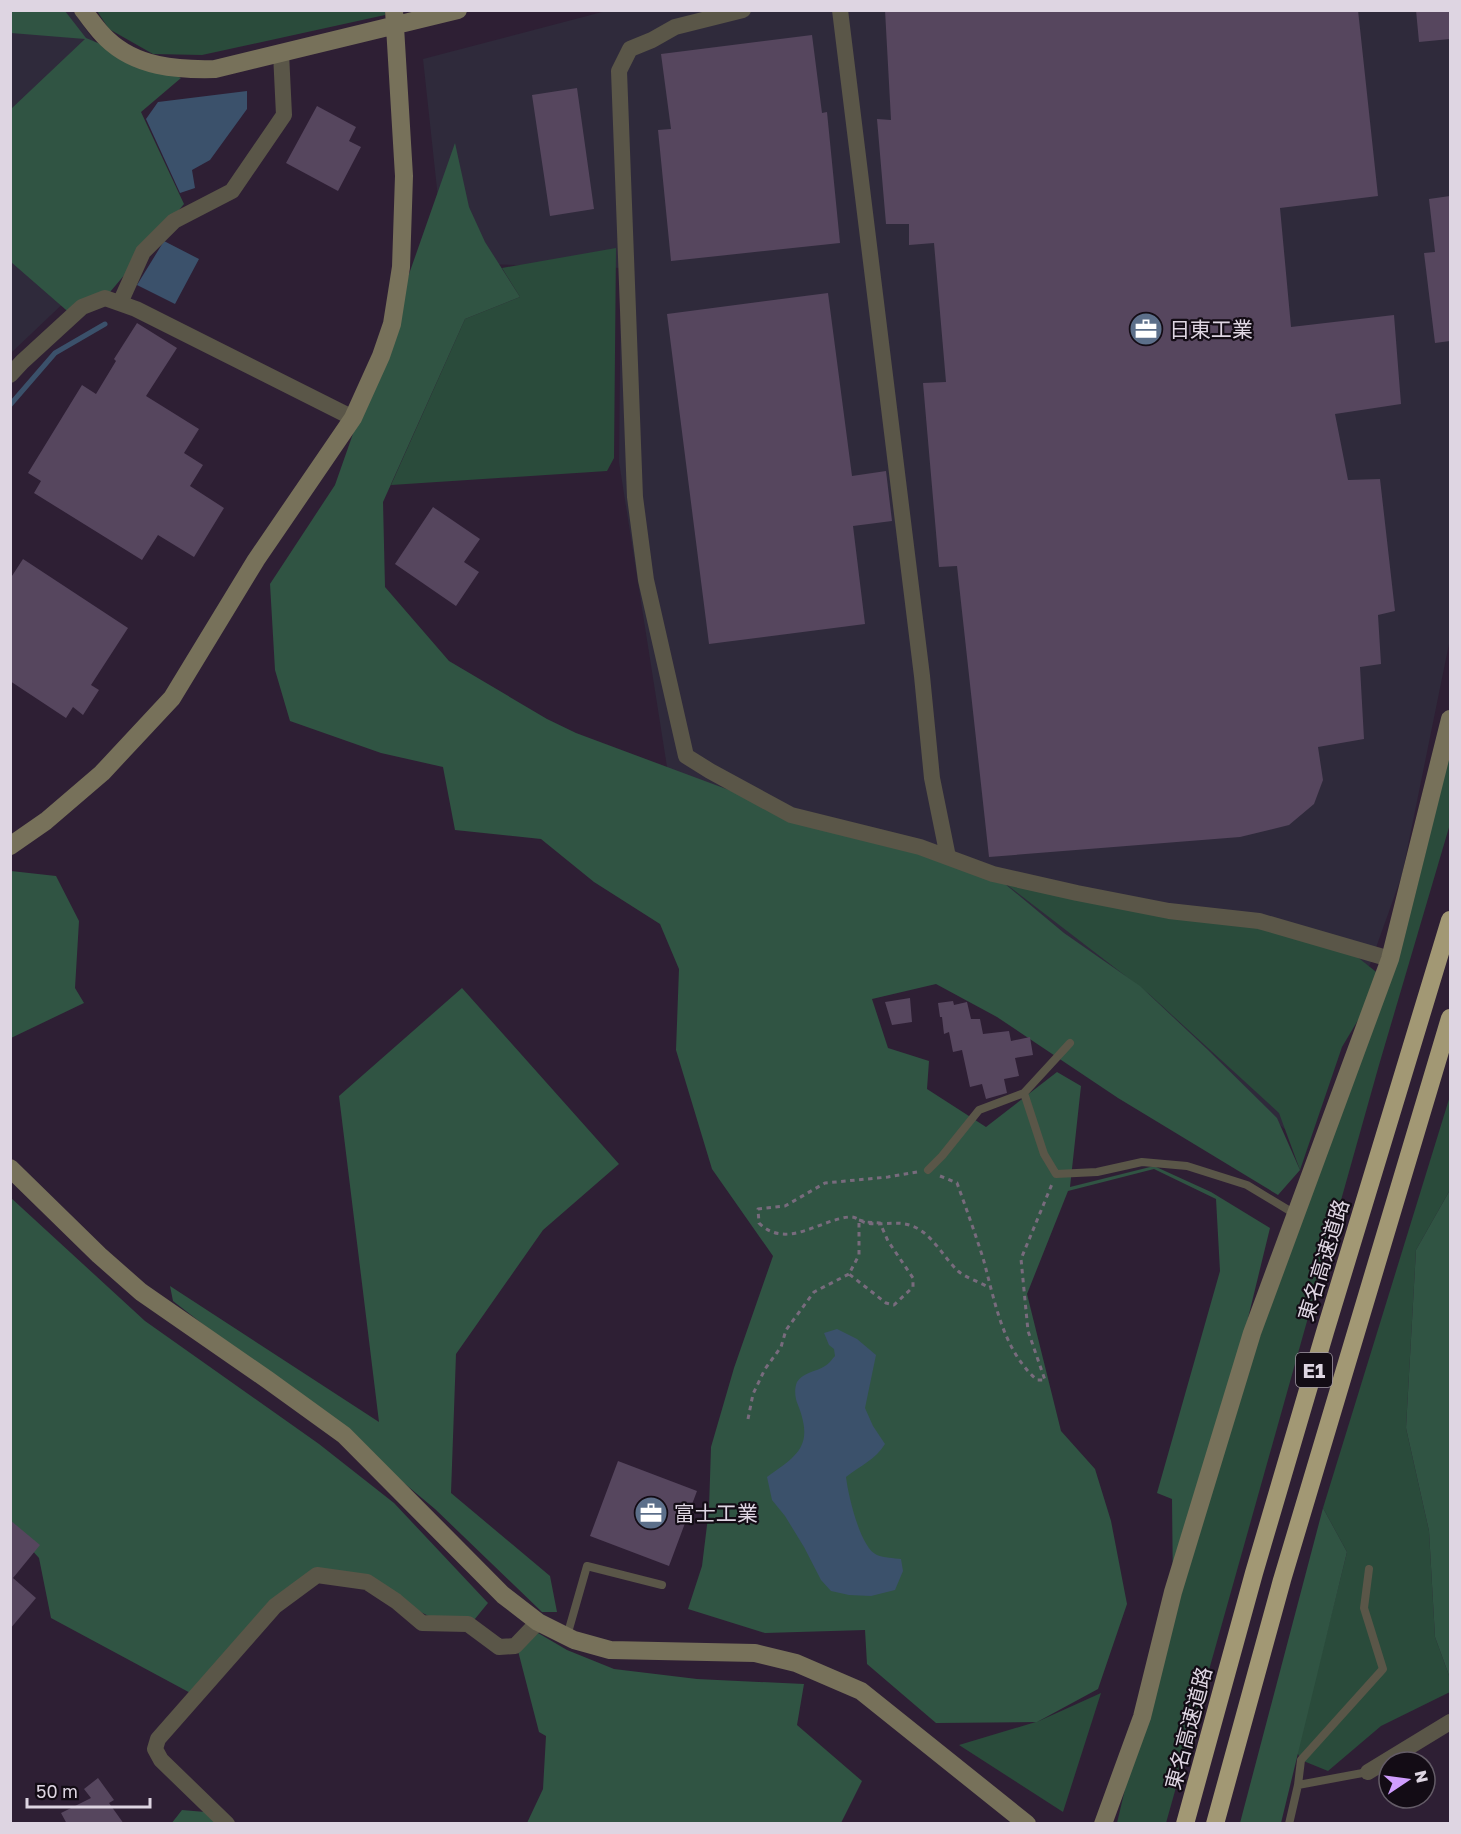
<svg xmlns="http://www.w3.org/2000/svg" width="1461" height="1834" viewBox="0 0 1461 1834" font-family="'Golos Text','Noto Sans JP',sans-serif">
  <rect width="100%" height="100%" fill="#2e1f34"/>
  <!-- industrial -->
  <path fill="#2f2a3b" d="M11 11H73L126 86 93 275 11 353Z
    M606 11H1450V639L1402 875 1305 1146 1020 907 673 805 619 462 621 268 445 263 423 59Z"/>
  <!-- green -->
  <path fill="#2a4b3b" d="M385 10V15L202 55 153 54 109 29 97 11Z
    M616 248 614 458 607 471 391 485 465 319 520 297 502 268Z
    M1450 719V824L1379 1065 1166 1823H1117L1142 1717 1193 1529 1373 995 1342 1047 1300 1170 1279 1113 1149 994 993 874 1341 944 1380 975Z
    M1450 1096V1190L1416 1250 1406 1428 1429 1531 1435 1637 1450 1678V1692L1381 1726 1328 1771 1301 1760 1297 1752 1347 1552 1323 1508Z
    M1101 1693 1063 1812 959 1745 1039 1721Z"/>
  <!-- forest -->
  <path fill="#305443" d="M11 11H65L86 38 181 78 141 112 184 204 105 298 73 316 11 262V109L85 39 11 33Z
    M455 143 469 207 485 242 520 297 465 319 383 502 385 587 449 661 547 719 576 733 812 821 993 874 1064 933 1140 986 1207 1049 1277 1118 1300 1170 1278 1195 1118 1098 997 1017 936 984 872 999 888 1048 929 1061 927 1089 986 1127 1057 1072 1081 1086 1070 1187 1154 1166 1211 1192 1270 1228 1199 1519 1173 1592 1172 1499 1157 1493 1220 1271 1216 1199 1154 1169 1068 1191 1027 1294 1061 1431 1095 1469 1111 1521 1127 1604 1098 1689 1037 1722 936 1723 867 1664 865 1630 765 1633 688 1609 702 1566 709 1509 711 1447 734 1368 773 1256 712 1169 676 1050 679 969 660 924 594 882 541 839 455 830 443 767 381 753 290 721 275 670 270 584 335 485Z
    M11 871 56 876 79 921 75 988 84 1003 11 1038Z
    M462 988 619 1164 543 1230 456 1354 451 1493 550 1576 557 1612H542L435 1509 362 1448 173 1301 170 1286 379 1422 339 1096Z
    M1450 1190V1678L1435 1637 1429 1531 1406 1428 1416 1250Z
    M10 1197 145 1321 319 1444 394 1503 488 1603 470 1625 440 1622 355 1578 314 1572 196 1696 51 1618 39 1558 11 1527Z
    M1323 1508 1347 1552 1281 1823H1240Z
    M538 1633 567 1650 614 1669 697 1679 804 1684 797 1725 862 1781 841 1823H527L543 1789 546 1736 539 1732 517 1647Z
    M182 1810 217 1813 227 1824H171Z"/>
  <!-- water -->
  <path fill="#3b516b" d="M247 91V109L210 160 192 170 195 188 180 193 146 119 158 102Z
    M164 241 199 259 175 304 137 285Z
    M837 1329 857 1339 876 1355 865 1408 873 1426 885 1444C876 1459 860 1466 846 1477 848 1494 860 1548 877 1555 884 1558 894 1558 901 1559L903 1571 895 1590 871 1596 849 1595 831 1591 821 1580 804 1547 785 1516 772 1500 767 1477C798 1455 814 1446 798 1405 795 1399 794 1389 797 1382 803 1372 816 1372 825 1366 829 1364 832 1359 835 1356L834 1349 829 1345 824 1333Z"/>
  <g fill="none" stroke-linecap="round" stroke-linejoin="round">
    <!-- stream -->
    <path stroke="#3b516b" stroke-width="5" d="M10 405 55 353 105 324"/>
  </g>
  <!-- building -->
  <path fill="#56465e" d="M885 10H1358L1378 196 1280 208 1291 327 1394 315 1401 404 1335 414 1348 480 1380 479 1395 611 1378 615 1381 664 1360 667 1364 739 1318 747 1323 780 1314 804 1289 825 1240 837 989 857 957 566 939 567 923 383 946 382 934 243 909 245V224H886L877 119 891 120Z
    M1416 10H1450V39L1419 42Z
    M812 35 822 113 827 112 840 243 671 261 658 130 671 129 661 54Z
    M577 88 594 209 550 216 532 95Z
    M317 106 356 127 349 141 361 147 338 191 286 163Z
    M1450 196V341L1435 343 1424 253 1435 252 1429 199Z
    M828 293 852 476 886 471 892 521 853 526 865 624 709 644 667 314Z
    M137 323 177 348 146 396 199 429 184 453 203 465 190 486 224 508 194 557 158 535 142 560 34 493 41 481 28 473 82 385 96 394 116 361 114 359Z
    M433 507 480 539 464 562 479 572 456 606 395 564Z
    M23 559 128 628 91 685 99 690 83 715 73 707 66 718 10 681V579Z
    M910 998 912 1022 892 1025 885 1002Z
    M953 1001 954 1005 967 1002 971 1019H980L983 1034 1009 1031 1011 1041 1030 1037 1033 1055 1015 1058 1019 1076 1004 1079 1007 1093 986 1099 982 1084 970 1087 962 1050 953 1052 949 1032 944 1034 942 1017H940L938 1003Z
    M618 1461 697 1491 669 1566 590 1536Z
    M10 1520 40 1545 13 1578 36 1598 10 1629Z
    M98 1778 114 1800 109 1803 124 1824H67L61 1813 91 1798 84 1789Z"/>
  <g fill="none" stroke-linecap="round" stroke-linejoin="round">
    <!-- path -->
    <path stroke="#786b7d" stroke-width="3" stroke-dasharray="4.5 4.5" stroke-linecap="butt" d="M917 1172 888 1177 825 1183 785 1206 758 1209 759 1223C786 1250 819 1220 849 1217 855 1216 860 1221 866 1223 880 1226 899 1220 912 1226 932 1233 943 1257 958 1271 966 1278 980 1282 990 1288
      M940 1176 957 1183C966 1208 975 1233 983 1258 995 1301 1002 1349 1037 1380H1045L1028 1331 1021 1259 1052 1184
      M859 1220 866 1222 880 1223 888 1241 913 1278V1287L894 1305 886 1303 849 1274 859 1255Z
      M748 1419 753 1394 765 1369 781 1347 786 1330 814 1292 849 1274"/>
    <!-- lane -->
    <path stroke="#5a5648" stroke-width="8" d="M1070 1043 1024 1093 1044 1154 1056 1174 1097 1172 1142 1162 1187 1166 1247 1185 1295 1214
      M928 1170 942 1156 979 1110 1024 1093
      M567 1636 587 1566 662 1585
      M1298 1785 1301 1760 1383 1669 1364 1608 1369 1569
      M1289 1824 1298 1785 1368 1772"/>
    <!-- street -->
    <path stroke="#5a5648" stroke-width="16" d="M743 10 675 27 652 40 630 49 619 71 635 497 646 580 686 756 710 771 791 815 920 847 993 874 1077 893 1169 911 1259 921 1390 959
      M840 10 922 676 932 778 948 857
      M120 303 143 252 174 221 232 191 284 115 281 53
      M10 375 22 362 82 307 105 298 136 309 353 418
      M1368 1772 1450 1722
      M227 1824 161 1760 155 1749 158 1739 275 1606 317 1575 367 1582 396 1601 422 1623 468 1624 499 1647 515 1646 538 1622"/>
    <!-- secondary -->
    <path stroke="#77715a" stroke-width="18" d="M83 10C91 20 98 31 107 39 136 67 177 70 215 69L458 10
      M10 846 46 821 102 773 172 698 256 560 353 418 381 356 392 324 401 267 404 176 394 10
      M10 1168 99 1255 141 1292 268 1380 344 1435 503 1595 538 1622 574 1640 610 1650 755 1653 796 1663 861 1691 1027 1824
      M1103 1824 1142 1717 1173 1592 1252 1333 1390 959 1450 719"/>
    <!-- highway -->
    <path stroke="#a29874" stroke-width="18" d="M1185 1824 1254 1573 1325 1332 1450 920
      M1215 1824 1282 1580 1450 1018"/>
  </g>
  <!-- icons -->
  <defs>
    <symbol id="office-disc" viewBox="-11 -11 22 22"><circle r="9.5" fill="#5c6f8a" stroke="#130c15"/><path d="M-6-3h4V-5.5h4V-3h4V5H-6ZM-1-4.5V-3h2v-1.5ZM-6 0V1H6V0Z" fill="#fff"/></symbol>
  </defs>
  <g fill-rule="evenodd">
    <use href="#office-disc" x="1127" y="310" width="38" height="38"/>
    <use href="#office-disc" x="632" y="1494" width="38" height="38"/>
  </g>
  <g text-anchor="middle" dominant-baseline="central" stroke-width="4.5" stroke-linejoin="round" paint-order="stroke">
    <!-- shield labels -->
    <rect fill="#130c15" stroke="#a199a4" stroke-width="1.5" x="1296" y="1353" width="36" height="34" rx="4.5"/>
    <g font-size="20" font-weight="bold" fill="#ded5e2">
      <text x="1314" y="1370">E1</text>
    </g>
    <!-- poi labels -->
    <g font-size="21" fill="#ded5e2" stroke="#130c15" text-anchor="start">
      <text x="1169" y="329">日東工業</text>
      <text x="674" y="1513">富士工業</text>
    </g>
    <!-- street labels -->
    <g font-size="21" fill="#ded5e2" stroke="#130c15">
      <text transform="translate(1323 1260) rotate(-73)">東名高速道路</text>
      <text transform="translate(1188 1728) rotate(-75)">東名高速道路</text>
    </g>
  </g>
  <!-- border -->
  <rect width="1461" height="1834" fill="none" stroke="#ded5e2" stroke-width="24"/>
  <!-- north arrow -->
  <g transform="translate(1407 1780) rotate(77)"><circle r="28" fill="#130c15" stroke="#645c67" stroke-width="1.5"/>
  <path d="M0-4.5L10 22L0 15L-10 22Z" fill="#d09dfe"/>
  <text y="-9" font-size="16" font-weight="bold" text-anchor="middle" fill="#ded5e2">N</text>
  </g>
  <!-- scale -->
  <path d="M27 1798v9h123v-9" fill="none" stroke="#ded5e2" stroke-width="3"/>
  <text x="36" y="1798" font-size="18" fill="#ded5e2" stroke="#130c15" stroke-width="4.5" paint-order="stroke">50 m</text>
</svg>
